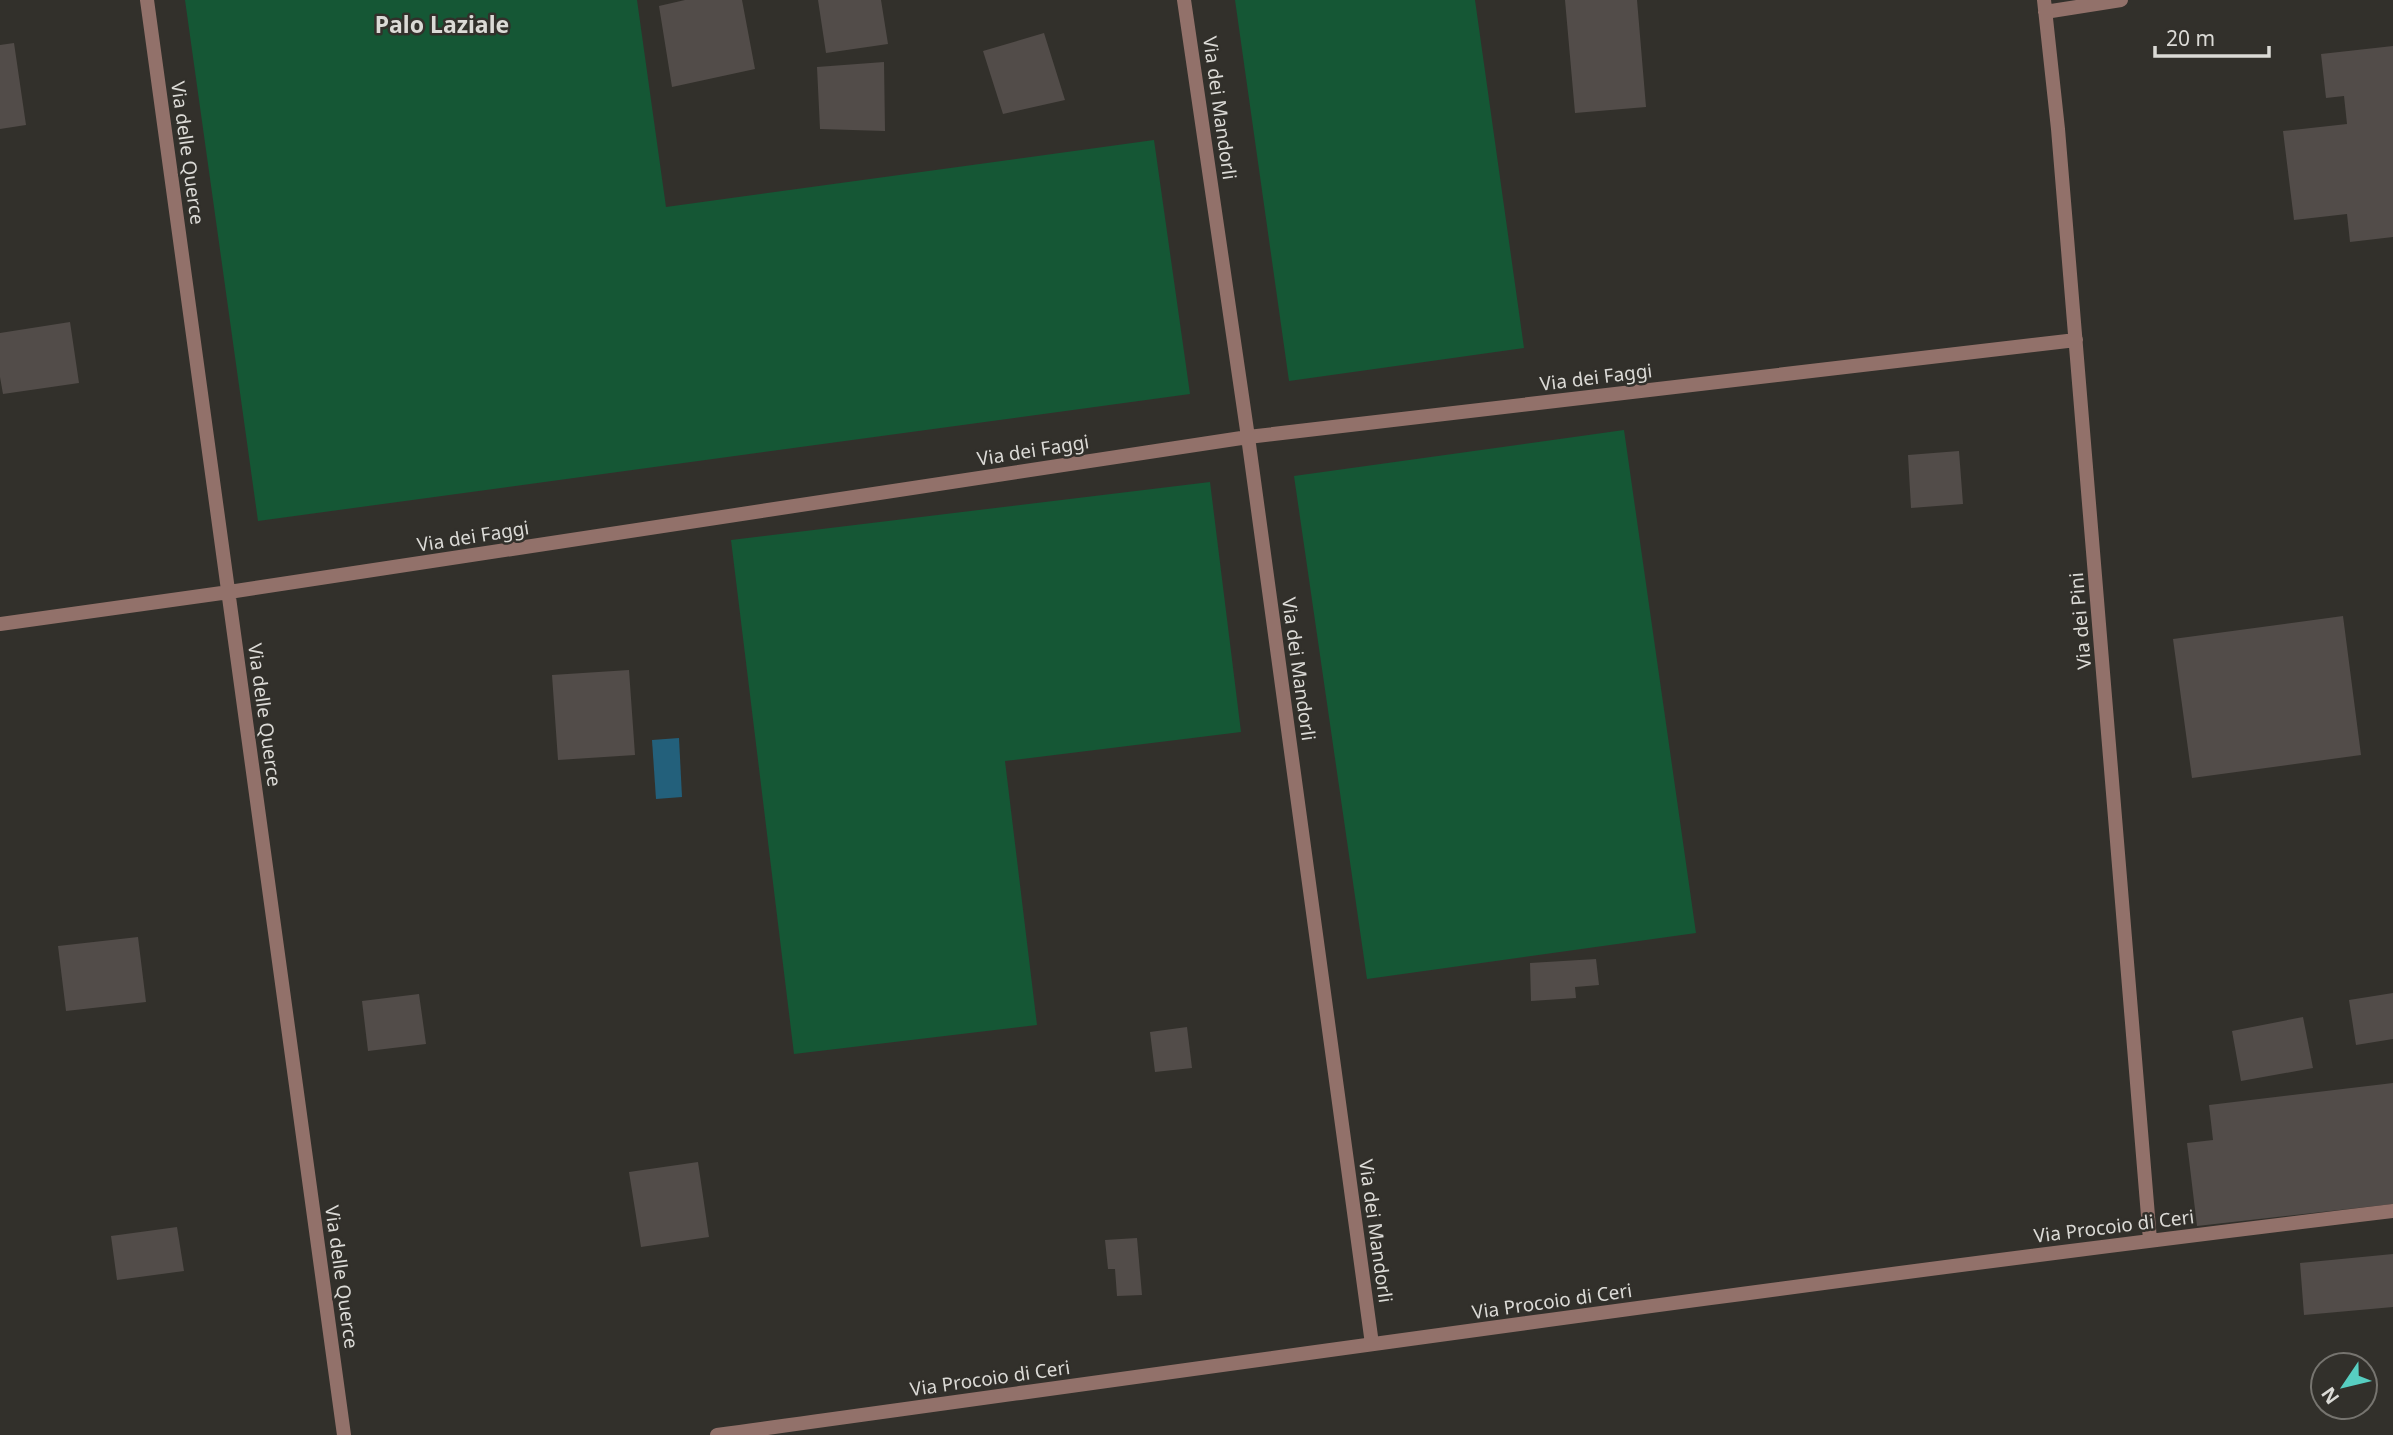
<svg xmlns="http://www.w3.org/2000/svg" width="2393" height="1435" viewBox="0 0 2393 1435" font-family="'Noto Sans',sans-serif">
  <rect width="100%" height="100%" fill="#32302b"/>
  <!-- green -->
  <path fill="#155735" d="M185 0H637L666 207 1154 140 1190 394 258 521Z
    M1235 0H1475L1524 348 1289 381Z
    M1624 430 1696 933 1367 979 1294 476Z
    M1210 482 1241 732 1005 761 1037 1025 794 1054 731 540Z"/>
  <!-- water -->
  <path fill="#23607b" d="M679 738 682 797 656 799 652 740Z"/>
  <!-- building -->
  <path fill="#524c49" d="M685 0H742L755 69 672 87 659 6Z
    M818 0H881L888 44 826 53Z
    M1565 0H1637L1646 107 1575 113Z
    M1044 33 1065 100 1003 114 983 51Z
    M14 43 26 125 0 129V45Z
    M2393 46V237L2350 242 2347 214 2294 220 2283 131 2347 124 2344 96 2326 98 2321 54Z
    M884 62 885 131 820 129 817 67Z
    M70 322 79 383 3 394 0 377V333Z
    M1959 451 1963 504 1911 508 1908 455Z
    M2343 616 2361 755 2192 778 2173 639Z
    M629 670 635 755 558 760 552 675Z
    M138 937 146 1002 66 1011 58 946Z
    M1596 959 1599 985 1575 987 1576 998 1531 1001 1530 963Z
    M2393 993V1039L2356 1045 2349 1000Z
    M419 994 426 1044 368 1051 362 1001Z
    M2303 1017 2313 1068 2241 1081 2232 1031Z
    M1187 1027 1192 1068 1155 1072 1150 1032Z
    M2393 1083V1204L2197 1226 2187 1143 2213 1140 2209 1105Z
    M698 1162 709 1237 641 1247 629 1172Z
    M177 1227 184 1271 117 1280 111 1236Z
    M1137 1238 1142 1295 1117 1296 1115 1269H1108L1105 1240Z
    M2393 1254V1307L2304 1315 2300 1263Z"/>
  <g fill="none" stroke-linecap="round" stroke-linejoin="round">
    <!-- street -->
    <path stroke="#92716a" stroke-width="14" d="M147 0 344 1435
      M1184 0 1248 437 1372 1344
      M2044 0 2058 129 2150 1240
      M2045 12 2121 0
      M0 624 229 592 1248 437 2076 340
      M717 1435C1275 1358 1833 1278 2393 1211"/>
  </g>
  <g text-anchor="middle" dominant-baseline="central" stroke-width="5" stroke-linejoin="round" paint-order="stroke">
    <!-- street labels -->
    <g font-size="19" fill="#dbdad6" stroke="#32302b">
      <text transform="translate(1220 108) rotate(82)">Via dei Mandorli</text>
      <text transform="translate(188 153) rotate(82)">Via delle Querce</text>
      <text transform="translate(1596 377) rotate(-7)">Via dei Faggi</text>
      <text transform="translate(1033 450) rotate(-9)">Via dei Faggi</text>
      <text transform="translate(473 536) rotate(-9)">Via dei Faggi</text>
      <text transform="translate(2080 621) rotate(-95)">Via dei Pini</text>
      <text transform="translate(1299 669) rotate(82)">Via dei Mandorli</text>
      <text transform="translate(265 715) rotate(82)">Via delle Querce</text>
      <text transform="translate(2114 1226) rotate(-7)">Via Procoio di Ceri</text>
      <text transform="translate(1376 1231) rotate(82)">Via dei Mandorli</text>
      <text transform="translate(342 1277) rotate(82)">Via delle Querce</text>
      <text transform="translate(1552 1301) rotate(-8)">Via Procoio di Ceri</text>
      <text transform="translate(990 1378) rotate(-8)">Via Procoio di Ceri</text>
    </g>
    <!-- quarter labels -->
    <g font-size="23" font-weight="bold" fill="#dbdad6" stroke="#32302b">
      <text x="442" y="24">Palo Laziale</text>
    </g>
  </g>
  <!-- north arrow -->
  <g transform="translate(2344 1386) rotate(235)"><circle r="33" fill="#32302b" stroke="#76746f" stroke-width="2"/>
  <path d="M0-5L12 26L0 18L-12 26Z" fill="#57cec1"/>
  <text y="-10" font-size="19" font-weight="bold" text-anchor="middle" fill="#dbdad6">N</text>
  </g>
  <!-- scale -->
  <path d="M2155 46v10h114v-10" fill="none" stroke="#dbdad6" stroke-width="3.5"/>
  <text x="2166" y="46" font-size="21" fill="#dbdad6" stroke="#32302b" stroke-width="5" paint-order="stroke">20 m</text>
</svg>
